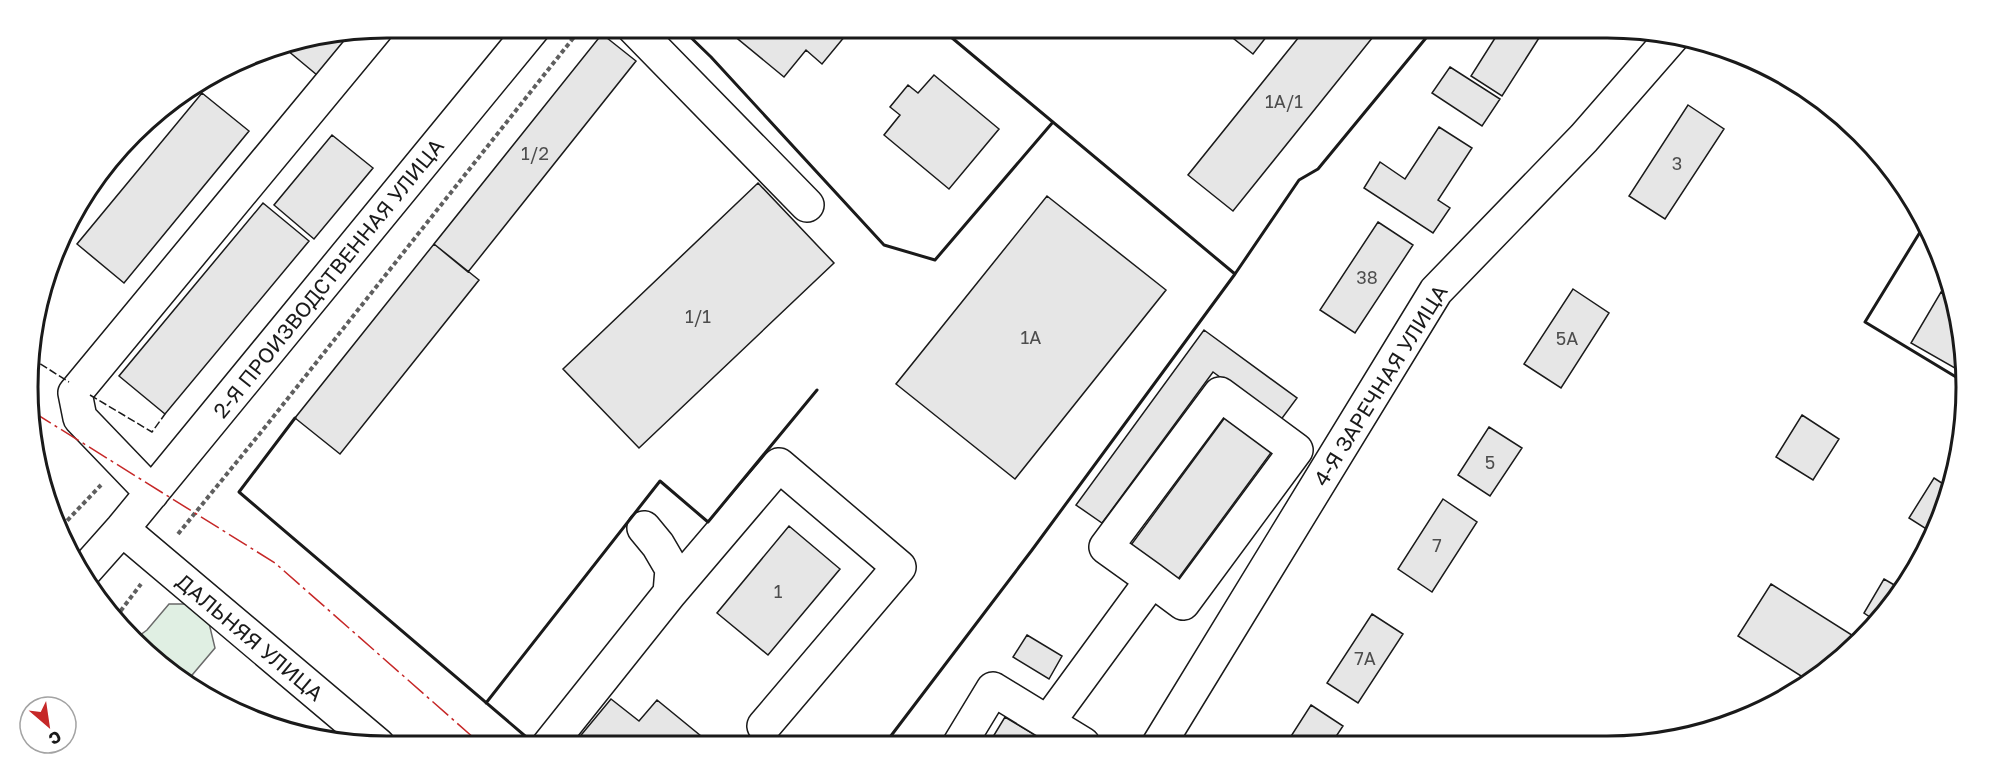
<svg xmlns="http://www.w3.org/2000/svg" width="1994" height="773" viewBox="0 0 1994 773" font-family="'Golos Text',sans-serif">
  <rect width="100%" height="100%" fill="#fff"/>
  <!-- green -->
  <path fill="#e0efe3" stroke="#6a6a6a" stroke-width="1.5" d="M169 604H191L209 623 215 648 187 681 168 672 136 638 147 630Z"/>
  <!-- building -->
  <path fill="#e6e6e6" stroke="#1a1a1a" stroke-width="1.5" d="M729 27H847L850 30 822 64 806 50 784 77 727 30Z
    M1219 27H1274L1253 54Z
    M1307 27H1381L1233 211 1188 175Z
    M1502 27H1546L1502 96 1471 76Z
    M351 33 317 75 281 45Z
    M602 34 636 61 468 272 434 244Z
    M1450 67 1500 99 1482 126 1432 93Z
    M934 75 999 129 949 189 884 135 900 115 890 107 908 85 918 93Z
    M202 93 249 131 124 283 77 244Z
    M1688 105 1724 129 1665 219 1629 196Z
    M1439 127 1472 148 1438 200 1450 208 1433 233 1364 188 1380 162 1405 179Z
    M332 135 373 168 314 239 274 205Z
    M758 183 834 263 639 448 563 369Z
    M1047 196 1166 290 1015 479 896 384Z
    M263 203 309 241 165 414 119 376Z
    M1378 222 1413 245 1355 333 1320 310Z
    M434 244 479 280 340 454 295 418Z
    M1573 289 1609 313 1561 388 1524 364Z
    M1941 292 1949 297 1964 340 1962 366 1960 371 1911 343Z
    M1204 330 1297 398 1280 421 1213 372 1102 523 1076 505Z
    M1802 415 1839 439 1813 480 1776 457Z
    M1226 416 1273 450 1178 579 1131 545Z
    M1489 427 1522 448 1490 496 1458 475Z
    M1934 478 1951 489 1931 532 1909 518Z
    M1443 499 1477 522 1432 592 1398 569Z
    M789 526 840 569 768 655 717 613Z
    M1884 579 1903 590 1876 621 1864 613Z
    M1771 584 1855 637 1841 659 1809 681 1738 636Z
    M1372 614 1403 634 1358 703 1327 683Z
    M1027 635 1062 656 1049 679 1013 657Z
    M611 699 639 721 657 700 712 745 572 746Z
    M1311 705 1343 726 1331 744H1286Z
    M1005 717 1050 744 988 745Z"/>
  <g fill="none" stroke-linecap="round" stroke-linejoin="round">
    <defs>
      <path id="minor" d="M633 27 807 205
        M152 493 80 418 75 393 376 29
        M122 529 378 745
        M82 574 122 529 534 27
        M670 593 779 465 899 567 764 726
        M1048 722 1152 580 1106 547 1220 394 1296 450 1183 603 1152 580
        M1159 744 1436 291 1584 138 1673 36
        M959 745 993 689 1083 744
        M548 746 670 593 672 569 658 545 644 528"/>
    </defs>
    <!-- minor casing -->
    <use href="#minor" stroke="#1a1a1a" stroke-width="36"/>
    <!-- path -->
    <path stroke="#5f5f5f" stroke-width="4" stroke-dasharray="4.5 3" stroke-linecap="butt" d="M62 526 101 485
      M178 534 266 426 582 27
      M116 617 141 584
      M153 656 207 688 219 697"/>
    <!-- minor -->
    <use href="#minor" stroke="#fff" stroke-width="33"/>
    <!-- fence -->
    <path stroke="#1a1a1a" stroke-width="1.5" stroke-dasharray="8 3" stroke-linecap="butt" d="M31 358 69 382
      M90 395 152 432 165 414"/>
    <!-- wall -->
    <path stroke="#1a1a1a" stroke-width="3" d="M680 27 711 57 884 245 935 260 1053 122
      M602 34 608 27
      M1925 224 1865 322 1961 380
      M1235 274 1299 180 1318 169 1435 27
      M295 418 239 492 531 741 537 738
      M486 703 660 481 708 522 817 390
      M884 745 1032 550 1235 274 939 27"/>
    <!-- power -->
    <path stroke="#c62828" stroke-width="1.5" stroke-dasharray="21 4.5 3 4.5" stroke-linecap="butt" d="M33 412 275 563 483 746"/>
  </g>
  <g text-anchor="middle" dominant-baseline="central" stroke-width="4.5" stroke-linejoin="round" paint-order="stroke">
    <!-- number labels -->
    <g font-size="18" fill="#4d4d4d">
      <text x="1284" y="101">1А/1</text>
      <text x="535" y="153">1/2</text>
      <text x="1677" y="163">3</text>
      <text x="1367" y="277">38</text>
      <text x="698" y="316">1/1</text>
      <text x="1031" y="337">1А</text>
      <text x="1567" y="338">5А</text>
      <text x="1490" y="462">5</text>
      <text x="1437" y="545">7</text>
      <text x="778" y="591">1</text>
      <text x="1365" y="658">7А</text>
    </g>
    <!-- street labels -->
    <g font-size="21" fill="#1a1a1a" stroke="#fff">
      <text transform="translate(328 278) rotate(-51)">2-Я ПРОИЗВОДСТВЕННАЯ УЛИЦА</text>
      <text transform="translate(1380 385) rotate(-58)">4-Я ЗАРЕЧНАЯ УЛИЦА</text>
      <text transform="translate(250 637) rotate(40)">ДАЛЬНЯЯ УЛИЦА</text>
    </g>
  </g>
  <!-- crop -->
  <path d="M0 0H1994V773H0ZM387 38H1607A349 349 0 0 1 1956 387V387A349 349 0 0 1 1607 736H387A349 349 0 0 1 38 387V387A349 349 0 0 1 387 38Z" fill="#fff" fill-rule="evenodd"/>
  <path fill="none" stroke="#1a1a1a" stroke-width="3" d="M387 38H1607A349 349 0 0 1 1956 387V387A349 349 0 0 1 1607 736H387A349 349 0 0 1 38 387V387A349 349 0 0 1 387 38Z"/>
  <!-- north arrow -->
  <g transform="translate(48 725) rotate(151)"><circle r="28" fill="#ffffff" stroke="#a3a3a3" stroke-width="1.5"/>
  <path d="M0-4.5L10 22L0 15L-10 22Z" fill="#c62828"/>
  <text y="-9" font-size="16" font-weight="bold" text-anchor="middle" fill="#1a1a1a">С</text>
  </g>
</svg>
